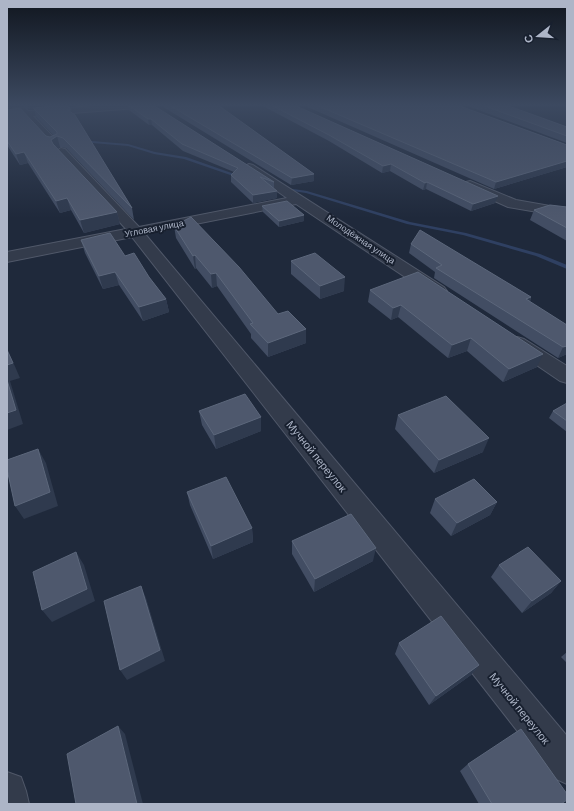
<svg xmlns="http://www.w3.org/2000/svg" width="574" height="811" viewBox="0 0 574 811" font-family="Barlow,sans-serif">
  <rect width="100%" height="100%" fill="#1f293b"/>
  <g fill="none" stroke-linecap="round" stroke-linejoin="round">
    <!-- stream -->
    <path fill="#2f4062" fill-rule="evenodd" d="M80 140 128 144 155 152 186 157 243 177 239 178 184 159 154 154 128 146 81 142Z
      M279 187 307 191 410 222 466 233 540 254 567 265V269L536 256 463 235 407 224 306 193 279 189Z"/>
    <defs>
      <path id="minor" d="M15 105H23L28 111 107 105H141L137 108 33 116 59 143 54 146 50 145 24 116 7 118V112L19 111 15 106Z
        M61 148 65 149 139 227 287 198 243 167 249 164 253 165 444 287 447 291 444 295 438 296 432 295 296 204 145 234 567 736V784L554 778 132 237 7 262V252L126 229 57 153 56 151Z
        M470 181 516 200 567 209V217L508 207 466 188 464 185 466 182Z
        M517 337 524 339 567 366V383L560 381 510 347 507 343 510 339Z
        M7 772 21 777 26 791 29 804H7Z"/>
    </defs>
    <!-- minor casing -->
    <use href="#minor" stroke="#505869" stroke-width="2"/>
    <!-- minor -->
    <use href="#minor" fill="#333b4b" fill-rule="evenodd"/>
  </g>
  <!-- wall -->
  <path fill="#424d63" d="M7 105 16 109 46 136 50 137 54 136 36 117 34 109H29L24 105H66L72 114 132 208 134 220 66 148 60 147 57 149 117 212 120 224 84 233 71 210 60 213 28 163 20 165 7 145Z
    M128 105 274 182V189L277 191V198L253 203 231 182V175L234 172 183 151 152 125H149L129 110Z
    M160 105H218L314 174V181L291 185Z
    M261 105H294L495 203 471 211 426 189 423 190 390 171 382 173 329 141Z
    M303 105H457L567 145V167L494 189Z
    M465 105H506L567 127V143Z
    M262 206 304 215V221L279 227 263 212Z
    M567 207V241L530 220 534 210Z
    M174 226 278 314 306 329V343L268 357 251 338V334L217 286 212 288 196 268 195 269 176 238Z
    M81 240 125 256 149 277 166 299 169 312 143 321 119 285 103 289 85 253Z
    M411 244 531 297 530 302 567 325V354L558 358 434 278 435 272 409 253Z
    M291 261 344 291 320 299 291 274Z
    M370 290 537 367 503 382 467 351 448 358 398 317 391 320 368 302Z
    M567 403V432L549 418 553 411Z
    M199 411 261 417V431L216 449 202 425Z
    M398 415 483 452 434 473 395 429Z
    M187 492 252 528 253 542 213 559 190 505Z
    M435 499 497 502 490 515 451 536 430 513Z
    M292 541 373 561 314 592 292 554Z
    M499 565 561 581 551 593 522 613 491 577Z
    M399 643 479 665 471 675 429 705 395 654Z
    M567 652V663L561 657Z
    M468 764 561 804H479L460 771Z"/>
  <!-- shaded-wall -->
  <path fill="#2f3a4e" d="M7 105H14L16 110 7 111Z
    M27 105H66V107L33 108 34 109H29Z
    M148 119H151L152 125H149Z
    M57 136 60 147 55 151 51 140Z
    M24 152 28 163 20 165 16 154Z
    M567 161V167L494 189 496 182Z
    M391 164 390 171 382 173 383 166Z
    M314 174V181L291 185 292 178Z
    M427 182 426 189 423 190 425 183Z
    M277 191V198L253 203V195Z
    M498 196 495 203 471 211 473 204Z
    M67 198 71 210 60 213 56 201Z
    M117 212 120 224 84 233 80 220Z
    M304 215V221L279 227V221Z
    M195 255 196 268 195 269 193 256Z
    M115 272 119 285 103 289 99 276Z
    M216 273 217 286 212 288 211 274Z
    M345 277 344 291 320 299V286Z
    M531 297 527 307 526 299Z
    M166 299 169 312 143 321 139 307Z
    M401 305 398 317 391 320 393 308Z
    M306 329V343L268 357V343Z
    M471 338 467 351 448 358 452 345Z
    M567 346V354L558 358 563 347Z
    M7 348 20 378 10 381 23 424 7 430Z
    M543 354 537 367 503 382 509 369Z
    M261 417V431L216 449 214 435Z
    M489 438 483 452 434 473 439 460Z
    M38 449 46 463 58 506 24 519 15 506Z
    M497 502 490 515 451 536 457 523Z
    M252 528 253 542 213 559 211 546Z
    M376 548 373 561 314 592 315 579Z
    M76 552 84 565 95 601 52 622 42 610Z
    M561 581 551 593 522 613 532 601Z
    M141 586 146 598 165 661 127 680 120 670Z
    M479 665 471 675 429 705 436 696Z
    M118 726 125 734 143 804H137Z"/>
  <!-- building -->
  <path fill="#4e586d" stroke="#5c677b" d="M68 105 71 110H68L75 115 132 208 63 138 57 136 51 140 53 144 117 212 80 220 67 198 56 201 24 152 16 154 7 141V110L20 108 46 136 50 137 57 134V132L33 108Z
    M128 105H153L274 182 260 177 277 191 253 195 231 175 238 168 182 144 151 119H148Z
    M169 105H218L314 174 292 178Z
    M271 105H294L498 196 473 204 427 182 425 183 391 164 383 166 329 135Z
    M316 105H457L567 145V161L496 182Z
    M482 105H506L567 127V136Z
    M287 201 304 215 279 221 262 206Z
    M550 205 567 207V228L534 210Z
    M191 217 239 267 278 314 288 311 306 329 268 343 250 324 253 323 216 273 211 274 195 255 193 256 174 226Z
    M420 230 531 297 526 299 567 325V346L563 347 436 268 442 265 411 244Z
    M110 233 125 256 134 253 149 277 166 299 139 307 115 272 99 276 81 240Z
    M315 253 345 277 320 286 291 261Z
    M418 272 543 354 509 369 471 338 452 345 401 305 393 308 370 290Z
    M7 350 13 363 7 365Z
    M7 380 16 410 7 413Z
    M245 394 261 417 214 435 199 411Z
    M446 396 489 438 439 460 398 415Z
    M567 403V421L553 411Z
    M38 449 50 492 15 506 7 469V460Z
    M226 477 252 528 211 546 187 492Z
    M474 479 497 502 457 523 435 499Z
    M351 514 376 548 315 579 292 541Z
    M528 547 561 581 532 601 499 565Z
    M76 552 87 589 42 610 33 572Z
    M141 586 160 650 120 670 104 601Z
    M441 616 479 665 436 696 399 643Z
    M118 726 137 804H76L67 754Z
    M521 729 567 794V800L561 804H492L468 764Z"/>
  <!-- sky -->
  <linearGradient id="sky" x2="0" y2="1"><stop stop-color="#111720"/><stop offset="0.48" stop-color="#3c4960"/><stop offset="1" stop-color="#3c4960" stop-opacity="0"/></linearGradient>
  <rect width="574" height="218" fill="url(#sky)"/>
  <g text-anchor="middle" dominant-baseline="central" stroke-width="4" stroke-linejoin="round" paint-order="stroke">
    <!-- far-street labels -->
    <g font-size="9" fill="#adb5c7" stroke="#18202f">
      <text transform="translate(154 228) rotate(-11)">Угловая улица</text>
      <text transform="translate(361 239) rotate(34)">Молодёжная улица</text>
    </g>
    <!-- street labels -->
    <g font-size="11" fill="#adb5c7" stroke="#18202f">
      <text transform="translate(317 456) rotate(51)">Мучной переулок</text>
      <text transform="translate(520 708) rotate(51)">Мучной переулок</text>
    </g>
  </g>
  <!-- border -->
  <rect width="574" height="811" fill="none" stroke="#adb5c7" stroke-width="16"/>
  <!-- north arrow -->
  <g transform="translate(538 36) rotate(253)" stroke="#18202f" stroke-width="3" paint-order="stroke">
  <path d="M0-3L7 15L0 10L-7 15Z" fill="#adb5c7"/>
  <text y="-6" font-size="11" font-weight="bold" text-anchor="middle" fill="#adb5c7">С</text>
  </g>
</svg>
